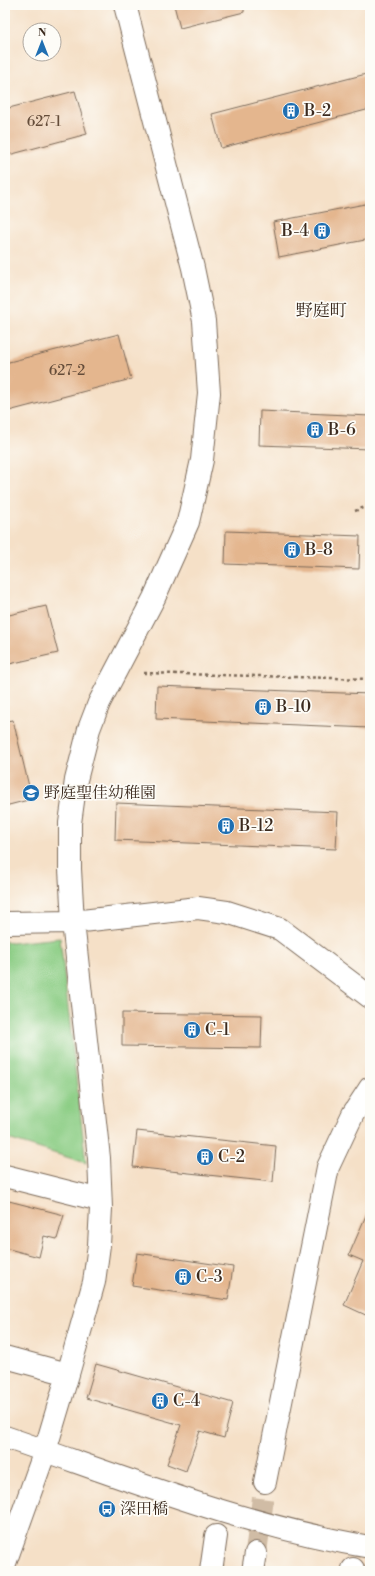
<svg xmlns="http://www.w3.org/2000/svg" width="375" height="1576" viewBox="0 0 375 1576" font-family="'Libre Bodoni','Noto Serif JP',serif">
  <rect width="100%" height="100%" fill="#fdfcf7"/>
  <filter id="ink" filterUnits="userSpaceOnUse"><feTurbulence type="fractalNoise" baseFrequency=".025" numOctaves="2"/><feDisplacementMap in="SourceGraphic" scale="8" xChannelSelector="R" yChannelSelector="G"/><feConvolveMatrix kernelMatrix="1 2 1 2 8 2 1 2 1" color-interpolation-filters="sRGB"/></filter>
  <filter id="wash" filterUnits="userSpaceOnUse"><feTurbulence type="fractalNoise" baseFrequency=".012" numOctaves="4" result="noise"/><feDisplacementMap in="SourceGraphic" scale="16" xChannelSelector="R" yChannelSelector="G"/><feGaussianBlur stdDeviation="0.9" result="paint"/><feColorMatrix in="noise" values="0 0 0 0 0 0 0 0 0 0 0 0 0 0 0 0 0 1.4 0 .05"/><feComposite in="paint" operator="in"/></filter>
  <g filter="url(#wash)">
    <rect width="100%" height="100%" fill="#f5e0c7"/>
    <!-- green -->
    <path fill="#8bcd84" stroke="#637c51" d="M60 938 86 1163 5 1138V941L11 943Z"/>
    <g id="blocks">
      <!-- building -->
      <path fill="#e4b68e" d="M174 5H244V12L180 28Z
        M370 73V109L221 148 212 114Z
        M75 91 87 134 5 156V109Z
        M370 203V239L279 257 273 222Z
        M119 334 131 379 5 412V363Z
        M260 411 370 416V449L259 445Z
        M226 531 360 536 359 569 225 564Z
        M46 606 58 653 5 665V616Z
        M157 686 370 694V728L156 719Z
        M13 720 32 799 5 806V721Z
        M116 803 338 812 336 849 115 840Z
        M122 1013 262 1015 261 1048 122 1046Z
        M137 1131 276 1146 273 1182 133 1167Z
        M5 1200 64 1215 57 1239 44 1236 39 1257 5 1248Z
        M370 1206V1317L344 1305 363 1261 349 1255Z
        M137 1253 233 1267 228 1300 132 1286Z
        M96 1364 233 1403 224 1438 200 1431 186 1471 167 1464 181 1425 86 1398Z"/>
    </g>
  </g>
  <g filter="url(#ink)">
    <use href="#blocks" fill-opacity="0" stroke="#7c6a59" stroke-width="1"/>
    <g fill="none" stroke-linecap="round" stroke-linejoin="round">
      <!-- minor-tunnel -->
      <path stroke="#d0bca5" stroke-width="22" stroke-dasharray="22 11" stroke-linecap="butt" d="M256 1553 265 1482"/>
      <defs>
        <path id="minor" d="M5 923 73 922 198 908 227 912 280 929 370 997
          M5 1176 100 1200
          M5 1357 68 1374
          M5 1437C125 1478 244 1526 370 1547
          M265 1482 328 1167 353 1114 370 1088
          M5 1563 45 1451 68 1374 94 1282 99 1245 101 1208 99 1158 73 922 70 869V823L76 780 89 729 99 703 154 598 188 522 202 460 209 393 204 321 193 268 125 5
          M211 1571 216 1536
          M253 1571 256 1553
          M353 1571V1569"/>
      </defs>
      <!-- minor casing -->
      <use href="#minor" stroke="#7c6a59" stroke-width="24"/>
      <!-- path -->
      <path stroke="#7c6a59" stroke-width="2.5" stroke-dasharray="3 3" stroke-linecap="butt" d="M355 511 370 505
        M144 673 370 679"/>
      <!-- minor -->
      <use href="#minor" stroke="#fff" stroke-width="22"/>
    </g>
  </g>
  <!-- icons -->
  <defs>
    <symbol id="building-disc" viewBox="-11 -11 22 22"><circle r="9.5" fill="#1f6fb2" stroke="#fdfcf7"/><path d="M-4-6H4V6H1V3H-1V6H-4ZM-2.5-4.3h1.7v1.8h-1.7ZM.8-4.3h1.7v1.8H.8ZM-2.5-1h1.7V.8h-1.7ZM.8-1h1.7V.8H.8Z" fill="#fff"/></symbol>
    <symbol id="school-disc" viewBox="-11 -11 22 22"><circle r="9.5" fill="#1f6fb2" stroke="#fdfcf7"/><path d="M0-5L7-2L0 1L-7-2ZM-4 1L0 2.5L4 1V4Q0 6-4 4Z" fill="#fff"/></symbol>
    <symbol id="bus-disc" viewBox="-11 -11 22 22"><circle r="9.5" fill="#1f6fb2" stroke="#fdfcf7"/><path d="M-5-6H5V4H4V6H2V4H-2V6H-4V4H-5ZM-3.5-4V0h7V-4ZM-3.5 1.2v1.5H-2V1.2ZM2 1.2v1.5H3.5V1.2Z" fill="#fff"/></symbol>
  </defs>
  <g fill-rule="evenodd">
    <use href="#building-disc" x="281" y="101" width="20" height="20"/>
    <use href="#building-disc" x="312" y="221" width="20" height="20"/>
    <use href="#building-disc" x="305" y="420" width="20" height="20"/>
    <use href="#building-disc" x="282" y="540" width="20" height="20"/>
    <use href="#building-disc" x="253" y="697" width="20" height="20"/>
    <use href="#school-disc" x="21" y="783" width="20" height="20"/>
    <use href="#building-disc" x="216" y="816" width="20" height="20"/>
    <use href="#building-disc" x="182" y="1020" width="20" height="20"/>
    <use href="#building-disc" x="195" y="1147" width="20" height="20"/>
    <use href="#building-disc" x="173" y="1267" width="20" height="20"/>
    <use href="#building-disc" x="150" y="1391" width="20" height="20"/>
    <use href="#bus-disc" x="97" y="1499" width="20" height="20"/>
  </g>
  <g text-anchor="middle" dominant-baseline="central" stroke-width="3.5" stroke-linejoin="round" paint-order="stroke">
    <!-- number labels -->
    <g font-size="14" fill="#654d3a">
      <text x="44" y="122">627-1</text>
      <text x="67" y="371">627-2</text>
    </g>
    <!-- poi labels -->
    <g font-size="16" fill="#3b2a1e" stroke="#fdfcf7" text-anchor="start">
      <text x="304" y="111">B-2</text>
      <text x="309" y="231" text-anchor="end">B-4</text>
      <text x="328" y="430">B-6</text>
      <text x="305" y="550">B-8</text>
      <text x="276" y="707">B-10</text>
      <text x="44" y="793">野庭聖佳幼稚園</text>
      <text x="239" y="826">B-12</text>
      <text x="205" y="1030">C-1</text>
      <text x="218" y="1157">C-2</text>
      <text x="196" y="1277">C-3</text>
      <text x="173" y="1401">C-4</text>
      <text x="120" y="1509">深田橋</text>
    </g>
    <!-- neighbourhood labels -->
    <g font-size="17" fill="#3b2a1e" stroke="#fdfcf7">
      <text x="321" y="311">野庭町</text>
    </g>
  </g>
  <!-- margin -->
  <rect width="375" height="1576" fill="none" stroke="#fdfcf7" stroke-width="20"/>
  <!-- north arrow -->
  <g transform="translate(42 42)"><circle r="19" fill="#fdfcf7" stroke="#afa8a0"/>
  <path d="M0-3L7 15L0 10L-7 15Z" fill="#1f6fb2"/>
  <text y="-6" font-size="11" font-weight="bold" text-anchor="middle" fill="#3b2a1e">N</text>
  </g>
</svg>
